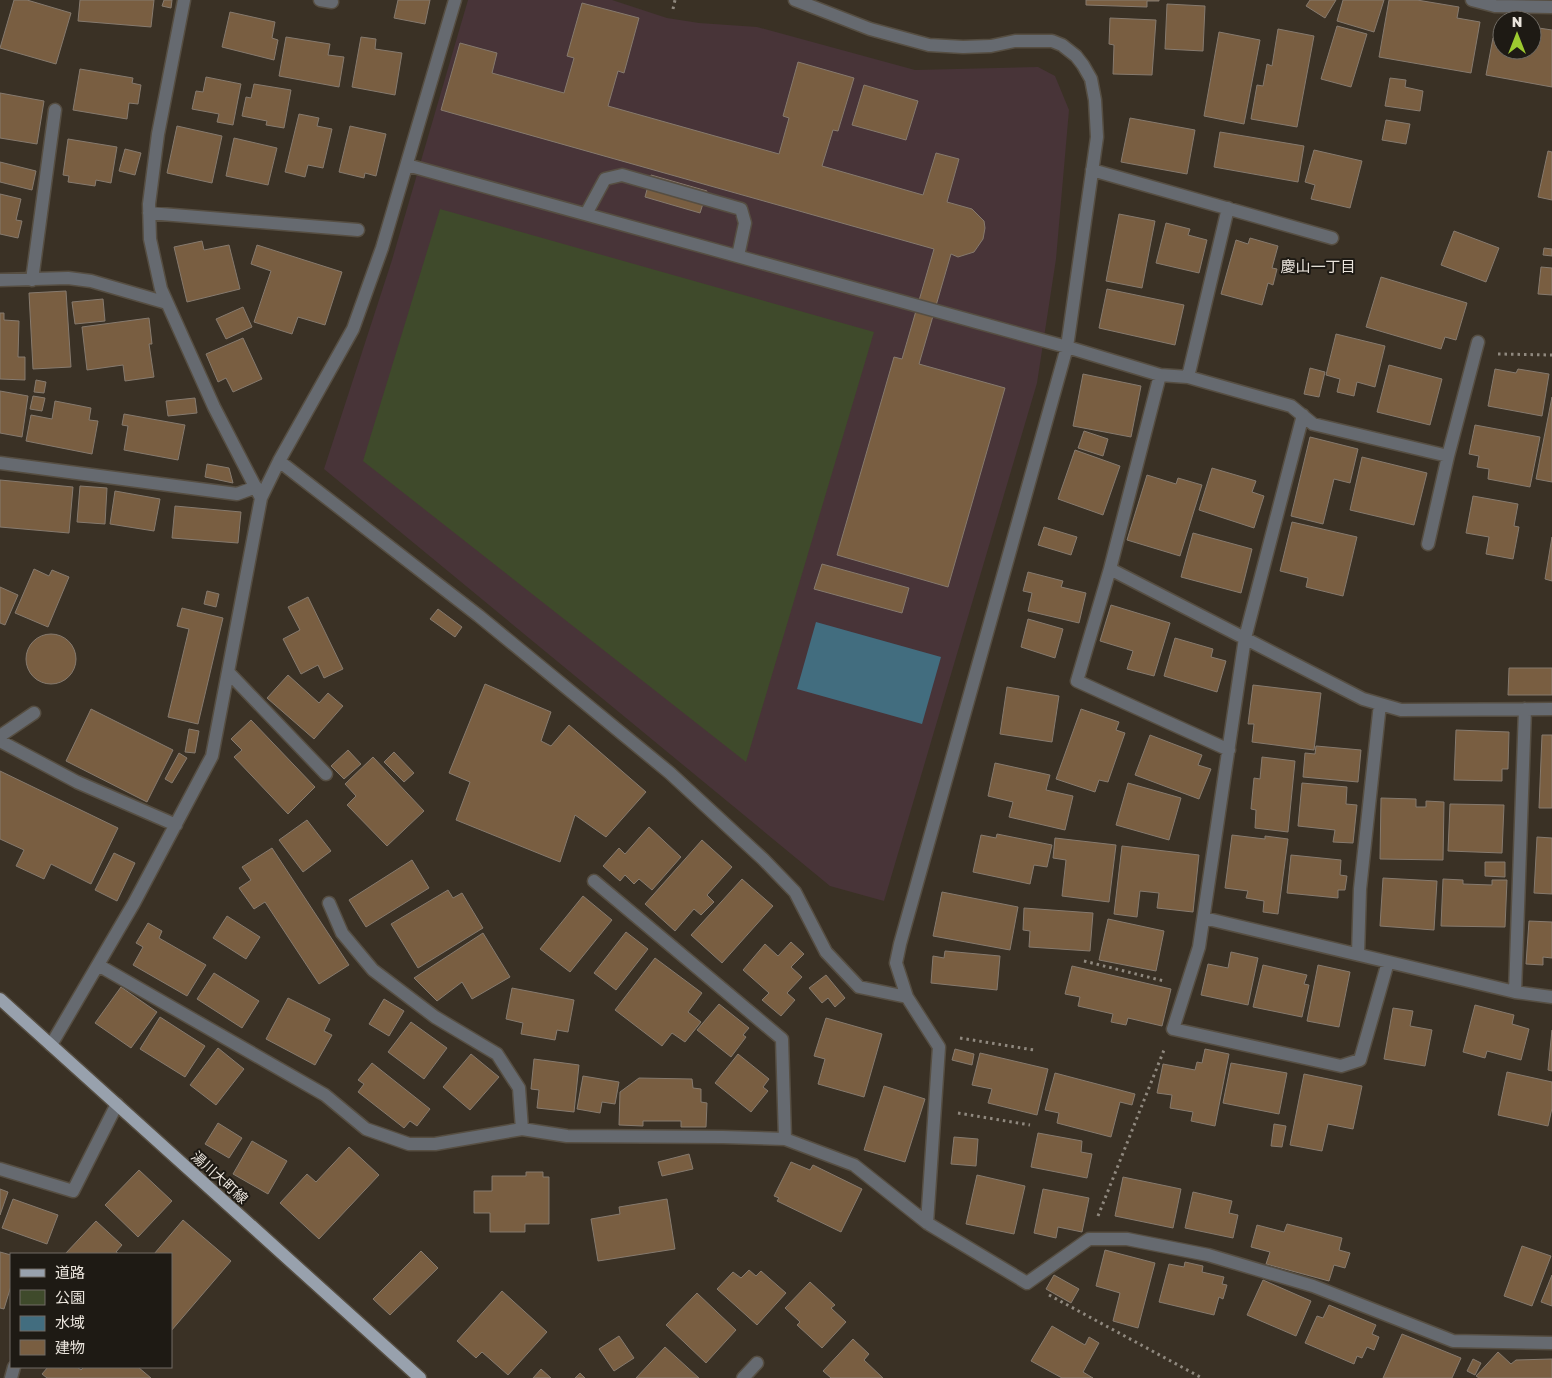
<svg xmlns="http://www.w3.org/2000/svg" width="1552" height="1378" viewBox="0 0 1552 1378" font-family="'Golos Text','Noto Sans JP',sans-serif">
  <rect width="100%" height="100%" fill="#3a3125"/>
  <!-- education -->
  <path fill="#483438" d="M468 0H612L667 18 699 23 757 27 915 70 1038 67 1055 76 1069 110 1056 259 1037 383 884 901 830 886 324 469 392 260Z"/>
  <!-- green -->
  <path fill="#3f4a2b" d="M440 209 874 332 746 762 363 461Z"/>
  <!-- water -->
  <path fill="#426d7f" d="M816 622 941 657 922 724 797 689Z"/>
  <!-- building -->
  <path fill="#795e41" stroke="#867a6e" d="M14 0H27L71 13 56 64 0 48Z
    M80 0H154L151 27 78 21Z
    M164 0H172L171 8 162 6Z
    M398 0H430L425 24 394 18Z
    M1086 0H1159V1H1147V7L1086 5Z
    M1310 0H1336L1325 18 1306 6Z
    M1343 0H1384L1374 32 1337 21Z
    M1389 0H1417L1459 7 1457 18 1480 22 1471 73 1379 57Z
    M582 3 639 18 624 73 618 71 608 106 779 154 789 118 783 116 798 62 854 78 838 131 833 130 822 166 923 195 936 153 959 159 947 202 972 209 984 221 985 228 983 239 974 252 958 257 951 254 919 364 1005 388 948 587 837 555 894 357 902 359 934 249 441 110 460 43 497 53 492 73 564 93 574 58 567 56Z
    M1167 4 1205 6 1203 51 1165 49Z
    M230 12 275 22 272 38 278 40 274 60 222 47Z
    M1110 18 1156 20 1152 75 1113 74 1114 45 1109 44Z
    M1337 26 1367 34 1351 87 1321 79Z
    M1532 27 1552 30V87L1486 75 1493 38 1502 40V50H1532Z
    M1278 29 1314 36 1297 127 1251 119 1257 85 1263 86 1267 64 1272 66Z
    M1219 32 1260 40 1244 124 1204 116Z
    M286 37 330 44 328 55 344 57 339 87 279 76Z
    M361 37 376 39 375 49 402 53 395 95 352 87Z
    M80 69 133 78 132 83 141 85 138 104 129 103 127 119 73 110Z
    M206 77 241 84 233 125 217 122 219 114 192 109 196 91 203 92Z
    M1390 78 1406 80 1405 87 1423 91 1420 111 1385 106Z
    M254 84 291 90 284 128 266 125 267 121 242 116 246 97 251 98Z
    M864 85 918 101 906 140 852 125Z
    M0 93 44 101 37 144 0 138Z
    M299 114 319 118 317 126 332 129 323 168 308 165 305 177 285 172Z
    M1130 118 1195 130 1187 174 1121 162Z
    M1386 120 1410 124 1406 144 1382 140Z
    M177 126 222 136 212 183 167 173Z
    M350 126 386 134 376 176 365 173 364 178 339 172Z
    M1220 132 1304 146 1298 182 1214 167Z
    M234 138 277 148 268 185 226 176Z
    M68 139 117 147 111 183 96 180 95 186 68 182 69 176 63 175Z
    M125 149 141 153 135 175 119 171Z
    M1314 150 1362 161 1350 208 1311 199 1315 185 1305 182Z
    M1548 151 1552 152V200L1538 197Z
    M0 162 36 171 32 190 0 182Z
    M651 175 707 191 700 213 645 197Z
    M0 194 21 199 16 220 22 221 18 238 0 234Z
    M1119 214 1155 221 1142 288 1106 281Z
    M1166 223 1190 229 1188 235 1207 240 1199 273 1156 263Z
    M1454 231 1499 248 1486 282 1441 265Z
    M1250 238 1278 246 1272 268 1277 269 1273 285 1268 283 1262 305 1221 294 1236 240 1248 244Z
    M202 241 204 250 229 245 240 289 187 302 174 247Z
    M257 245 342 272 325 325 298 317 292 334 254 322 271 271 251 264Z
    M1544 248 1552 249V256L1543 255Z
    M1541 267 1552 268V295L1538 294Z
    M1381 277 1467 303 1456 340 1445 337 1441 349 1366 327Z
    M1107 289 1184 305 1175 345 1099 328Z
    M66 291 71 367 33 369 29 293Z
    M103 299 105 321 75 324 72 302Z
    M243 307 252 327 226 339 216 319Z
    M0 313H4V320L19 321 18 357H25V380L0 379Z
    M149 318 152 344H149L154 377 125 381 123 365 87 370 82 327Z
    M1336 334 1385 346 1375 387 1357 382 1354 396 1337 392 1340 379 1326 375Z
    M243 338 262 379 233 392 226 378 218 382 206 354Z
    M1389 365 1442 379 1430 425 1377 412Z
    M1310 368 1325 372 1319 397 1304 394Z
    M1495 369 1516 373 1518 369 1549 374 1542 416 1488 406Z
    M1083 374 1141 386 1131 437 1073 426Z
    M36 380 46 382 44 393 34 392Z
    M0 391 28 396 22 437 0 433Z
    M33 396 45 398 42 411 30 409Z
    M1552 397V482L1536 479Z
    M195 398 197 413 168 416 166 401Z
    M55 401 91 408 89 420 98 421 92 454 26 441 31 415 52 419Z
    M124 414 185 425 178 460 124 450 128 426 122 425Z
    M1475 425 1540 437 1530 487 1488 479 1489 469 1477 467 1479 456 1469 454Z
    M1084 431 1108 439 1103 456 1078 448Z
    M1310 437 1358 449 1350 483 1334 479 1323 524 1291 516Z
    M1075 450 1120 466 1103 515 1058 499Z
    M1362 457 1427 473 1414 525 1350 510Z
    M207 464 229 468 233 483 205 477Z
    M1212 468 1256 481 1252 492 1264 496 1254 528 1199 510Z
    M1147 475 1176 484 1178 478 1202 485 1180 556 1127 540Z
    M0 480 73 487 69 533 0 527Z
    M80 486 107 488 105 524 77 522Z
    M115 491 160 499 154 531 110 524Z
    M1473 496 1518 504 1514 526 1519 527 1513 559 1486 554 1489 537 1466 533Z
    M175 506 241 512 238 543 172 538Z
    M1292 522 1357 537 1343 596 1306 587 1308 578 1280 571Z
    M1044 527 1077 537 1071 555 1038 545Z
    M1193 533 1252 549 1241 593 1181 577Z
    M1552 537V581L1545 579Z
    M822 564 909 588 902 613 814 589Z
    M34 569 49 576 52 570 69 577 48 627 15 613Z
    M1028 572 1063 581 1061 587 1086 593 1079 623 1028 611 1032 593 1023 591Z
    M0 587 18 595 5 625 0 623Z
    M207 591 219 594 216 607 204 604Z
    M308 597 343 669 324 678 318 665 301 674 283 639 300 630 288 607Z
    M1111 605 1170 623 1154 676 1127 669 1133 651 1100 641Z
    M182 608 223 618 198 724 168 717 189 629 177 626Z
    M438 609 462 627 455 637 430 619Z
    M1028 619 1063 629 1055 658 1021 647Z
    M26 659a25 25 0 1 1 50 0a25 25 0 1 1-50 0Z
    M1175 638 1213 649 1211 657 1226 661 1217 692 1164 676Z
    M1509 668H1552V695H1508Z
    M288 675 319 703 328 693 343 706 314 739 267 698Z
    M485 684 551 712 541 741 551 746 569 725 646 792 606 837 575 815 560 862 456 820 470 782 449 773Z
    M1253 685 1321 693 1314 750 1252 742 1254 724H1248Z
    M1007 687 1059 696 1052 742 1000 734Z
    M91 709 173 750 147 802 66 761Z
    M1081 709 1119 722 1116 730 1125 733 1108 782 1099 780 1095 792 1056 779Z
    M251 720 315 787 288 814 234 757 242 750 231 739Z
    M189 729 199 731 195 753 185 752Z
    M1456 730 1509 732 1508 769H1502V781L1454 780Z
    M1150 735 1202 755 1198 765 1211 769 1199 799 1135 775Z
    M1542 735H1552V808H1539Z
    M1316 746 1361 750 1358 782 1303 777 1305 753 1315 754Z
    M348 750 361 764 344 779 331 766Z
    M394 752 414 773 404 782 384 762Z
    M179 753 187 758 172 783 165 779Z
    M373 757 424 811 387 846 347 805 356 796 345 784Z
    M1262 757 1295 761 1288 832 1255 828 1256 810 1251 809 1254 778 1260 779Z
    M995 763 1050 775 1046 790 1073 796 1065 830 1009 817 1013 802 988 796Z
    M0 771 118 828 91 884 51 864 44 879 16 866 24 850 0 839Z
    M1128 783 1181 798 1169 840 1116 825Z
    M1302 783 1347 787 1346 804 1357 805 1353 843 1333 842 1335 830 1298 826Z
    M1381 798 1416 799V807H1426V801L1444 802 1443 860 1380 859Z
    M1450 804 1504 805 1502 853 1448 851Z
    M307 820 331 851 303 872 279 840Z
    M649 827 681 857 652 890 639 879 634 884 625 875 620 881 603 866 619 848 625 854Z
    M997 834 1052 845 1047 867 1034 865 1030 884 973 872 981 835 996 838Z
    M1232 835 1265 839V836L1288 839 1278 914 1263 912 1264 901 1246 898 1248 891 1225 888Z
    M1537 837 1552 838V894L1534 893Z
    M1055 838 1116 845 1109 902 1062 896 1066 860 1053 858Z
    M702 840 732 867 707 895 714 902 701 915 694 909 675 931 645 904Z
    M1122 846 1199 855 1193 912 1157 908 1159 893 1140 891 1137 917 1114 914Z
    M272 848 349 965 319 984 265 902 254 909 239 888 251 880 242 867Z
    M114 853 135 863 117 901 95 890Z
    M1291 855 1341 860 1340 875 1347 876 1345 890H1338V898L1287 893Z
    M412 860 429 888 366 927 349 900Z
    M1485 862H1505V877L1485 876Z
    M1383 878 1437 881 1434 930 1380 926Z
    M742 879 773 906 722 963 691 935Z
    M1443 879 1463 880V884L1492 885V880H1507L1505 927 1441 926Z
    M448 890 453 898 462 893 483 928 418 968 391 924Z
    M942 892 1018 907 1010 950 933 936Z
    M583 896 612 920 570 972 540 949Z
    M1024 908 1093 913 1090 951 1029 947 1030 931 1023 930Z
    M227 916 260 937 246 959 213 938Z
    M1108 919 1164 931 1156 971 1099 960Z
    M1529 921 1552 922V958L1543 957V965L1526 964Z
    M148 923 162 931 159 938 206 965 187 996 133 965 143 947 136 943Z
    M626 932 648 949 616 990 594 973Z
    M483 933 510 977 472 999 462 982 437 1001 414 978Z
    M791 942 804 954 791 967 802 977 787 993 795 1000 781 1016 762 1000 769 993 743 970 765 944 778 956Z
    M945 951 1000 956 997 990 931 983 933 956 944 958Z
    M1231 952 1258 958 1248 1005 1201 995 1208 964 1228 968Z
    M655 958 702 993 688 1012 701 1022 685 1042 672 1033 662 1046 615 1010Z
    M1263 965 1307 975 1304 984 1309 985 1302 1017 1253 1007Z
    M1318 965 1350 972 1339 1027 1307 1021Z
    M1072 966 1171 989 1162 1026 1128 1018 1126 1025 1111 1022 1113 1014 1078 1006 1080 997 1065 994Z
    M214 973 259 1001 242 1028 197 999Z
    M826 975 845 998 835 1007 828 998 822 1003 809 988Z
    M121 987 157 1012 131 1048 95 1023Z
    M512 988 574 1000 568 1032 557 1030 555 1040 521 1034 523 1023 506 1019Z
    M288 998 330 1019 324 1031 332 1035 315 1065 266 1039Z
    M384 999 404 1011 389 1036 369 1024Z
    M719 1004 749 1028 743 1035 746 1037 731 1057 697 1030Z
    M1475 1005 1514 1015 1512 1024 1529 1029 1521 1060 1487 1051 1485 1058 1463 1052Z
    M1393 1008 1413 1011 1410 1026 1432 1030 1425 1066 1384 1059Z
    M160 1017 205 1046 185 1077 140 1049Z
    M826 1018 882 1034 864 1097 818 1084 825 1059 814 1056Z
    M411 1022 447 1048 424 1079 388 1052Z
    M1552 1030V1071L1548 1070Z
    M218 1048 244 1069 216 1105 190 1085Z
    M955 1049 974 1054 972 1065 952 1060Z
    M1205 1049 1229 1054 1215 1126 1191 1121 1193 1112 1170 1108 1172 1095 1157 1093 1163 1064 1195 1070 1197 1062 1202 1063Z
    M980 1053 1048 1069 1037 1115 988 1103 992 1089 972 1085Z
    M471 1054 499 1077 470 1110 443 1087Z
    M738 1054 769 1079 763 1087 768 1091 751 1112 715 1083Z
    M534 1059 579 1065 574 1112 537 1108 539 1090 531 1089Z
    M372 1063 430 1109 417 1126 410 1121 404 1128 358 1092 364 1084 358 1080Z
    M1231 1063 1287 1073 1279 1114 1223 1103Z
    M1507 1072 1552 1082V1108L1548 1126 1498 1115Z
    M1055 1073 1135 1094 1132 1105 1120 1102 1111 1137 1057 1123 1059 1113 1045 1110Z
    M1304 1074 1362 1086 1353 1129 1328 1124 1322 1151 1290 1145Z
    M583 1076 619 1082 615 1104 602 1102 600 1113 577 1109Z
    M639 1078 692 1079 693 1088 701 1089V1102L707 1103 706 1127H681V1121H643V1126L619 1125 620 1092Z
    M884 1086 925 1099 905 1162 864 1150Z
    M218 1123 242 1138 229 1158 205 1144Z
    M1274 1124 1286 1126 1282 1147 1271 1146Z
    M1038 1133 1082 1141 1081 1152 1092 1154 1087 1178 1031 1167Z
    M954 1137 978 1139 976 1166 951 1164Z
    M252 1141 287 1161 268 1194 233 1174Z
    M349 1147 379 1175 319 1239 280 1203 307 1174 316 1182Z
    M689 1154 693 1169 662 1176 658 1162Z
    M791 1162 810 1170 813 1165 862 1189 841 1232 777 1201 779 1198 774 1196Z
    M139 1170 172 1201 138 1237 105 1205Z
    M526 1172H543V1177H549V1224H525V1232H490V1213H474V1191H492V1176H526Z
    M977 1175 1025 1186 1014 1234 966 1224Z
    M1123 1177 1181 1189 1173 1228 1115 1216Z
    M0 1189 8 1192 0 1215Z
    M1043 1189 1089 1198 1082 1232 1058 1227 1056 1238 1034 1233Z
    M1193 1192 1232 1201 1229 1213 1238 1215 1233 1238 1185 1228Z
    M13 1199 58 1215 47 1244 2 1228Z
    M667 1199 675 1249 598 1261 591 1219 620 1214 619 1207Z
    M183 1220 231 1261 171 1331V1254H154Z
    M96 1221 122 1245 116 1252 119 1254H65Z
    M1287 1224 1342 1238 1339 1250 1350 1253 1345 1268 1334 1265 1329 1281 1266 1264 1270 1252 1251 1247 1257 1225 1284 1232Z
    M1522 1246 1551 1256 1532 1306 1504 1296Z
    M1105 1250 1155 1263 1138 1328 1113 1321 1120 1293 1096 1286Z
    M421 1251 438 1268 390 1315 373 1299Z
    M0 1252 11 1255V1286L4 1309 0 1308Z
    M1185 1262 1203 1266 1202 1272 1224 1277 1222 1284 1227 1285 1223 1299 1219 1297 1214 1315 1159 1302 1169 1264 1184 1267Z
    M749 1270 756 1276 761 1271 786 1293 757 1325 717 1289 733 1272 741 1278Z
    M1054 1275 1079 1289 1071 1303 1046 1289Z
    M1552 1275V1306L1541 1302Z
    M1263 1280 1311 1301 1296 1336 1247 1315Z
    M810 1282 835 1305 831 1308 846 1322 822 1348 797 1325 800 1322 785 1308Z
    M502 1291 547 1332 508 1375 482 1352 476 1358 457 1341Z
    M697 1293 736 1330 706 1363 666 1325Z
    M1329 1305 1376 1325 1372 1334 1379 1337 1374 1350 1367 1347 1362 1358 1357 1356 1354 1364 1305 1343 1317 1316 1323 1318Z
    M1052 1326 1085 1345 1089 1337 1099 1343 1083 1372 1093 1378H1062L1031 1361Z
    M1402 1334 1461 1358 1452 1378H1383Z
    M619 1336 634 1358 614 1371 599 1349Z
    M853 1339 869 1354 864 1360 883 1378H831L823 1371Z
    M665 1347 699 1378H636Z
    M1498 1352 1511 1364 1516 1360 1552 1359V1378H1479L1476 1376Z
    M1473 1359 1481 1363 1475 1375 1467 1371Z
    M48 1367H77L81 1370 84 1367H138L151 1378H47L42 1374Z
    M541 1369 551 1378H533Z
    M580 1373 585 1378H575Z"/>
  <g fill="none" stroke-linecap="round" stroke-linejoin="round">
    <defs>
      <path id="minor" d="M184 0 158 134 149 204 150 239 161 289 214 407 261 498
        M320 0 332 2
        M795 0 870 29 929 45 963 47 991 46 1015 41H1052L1062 45 1076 56 1083 65 1091 79 1095 100 1097 137 1067 347 1160 375 1110 569 1363 699 1401 710 1552 709
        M1472 0 1495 6 1552 7
        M1092 170 1332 238
        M149 213 358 230
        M586 214 605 179 622 175 741 209 745 223 738 256
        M0 280 68 278 91 281 167 303
        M32 280 55 110
        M1160 375 1188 377 1291 406 1313 424 1448 456
        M1188 377 1228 208
        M1303 415 1245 638 1199 947 1173 1029 1341 1066 1360 1060 1388 962
        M279 461 479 616 670 773 763 859 795 892 826 952 859 987 907 997 896 963 900 944 1067 347 407 165
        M0 463 237 494 256 487
        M1428 544 1448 456 1478 342
        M1110 569 1077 681 1229 750
        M229 673 326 774
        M0 736 34 713
        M0 741 77 782 176 825
        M594 881 782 1039 785 1139
        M329 903 342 933 373 970 435 1017 497 1054 519 1088 522 1129
        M1204 918 1515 992 1552 997
        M1358 954 1360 889 1380 704
        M98 965 325 1095 366 1129 409 1144H435L522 1129 567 1136 723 1137 785 1139 854 1165 927 1223 1027 1283 1089 1239H1127L1208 1255 1313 1286 1453 1341 1552 1343
        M1515 992 1525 709
        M907 997 939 1047 927 1223
        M51 1045 134 903 212 756 261 498 279 461 353 329 382 248 455 0
        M0 1169 73 1191 117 1104
        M11 1378 14 1367
        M743 1378 757 1363"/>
      <path id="major" d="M0 999 420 1378"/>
    </defs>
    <!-- minor casing -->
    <use href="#minor" stroke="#564e42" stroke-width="15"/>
    <!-- major casing -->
    <use href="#major" stroke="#564e42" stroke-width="15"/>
    <!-- path -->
    <path stroke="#90897f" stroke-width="3" stroke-dasharray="2.5 4" stroke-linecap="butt" d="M673 9 675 0
      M1498 354 1552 355
      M1084 961 1164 981
      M960 1038 1034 1050
      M958 1113 1030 1125
      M1098 1216 1164 1050
      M1049 1295 1202 1378"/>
    <!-- minor -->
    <use href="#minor" stroke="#666a70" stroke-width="12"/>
    <!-- major -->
    <use href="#major" stroke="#98a1ad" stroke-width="12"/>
  </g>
  <g text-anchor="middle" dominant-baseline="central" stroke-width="4" stroke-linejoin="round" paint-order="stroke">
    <!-- street labels -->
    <g font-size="14" fill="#ebe5dd" stroke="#1e1a14">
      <text transform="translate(220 1177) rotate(42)">湯川大町線</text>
    </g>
    <!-- neighbourhood labels -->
    <g font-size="15" fill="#ebe5dd" stroke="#1e1a14">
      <text x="1318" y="266">慶山一丁目</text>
    </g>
  </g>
  <!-- legend -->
  <rect x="10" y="1253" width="162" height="115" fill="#1e1a14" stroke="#706b64"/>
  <rect x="20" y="1269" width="25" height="8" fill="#98a1ad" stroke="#706b64"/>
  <text x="55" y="1278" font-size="15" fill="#ebe5dd">道路</text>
  <rect x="20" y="1290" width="25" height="15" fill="#3f4a2b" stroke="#706b64"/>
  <text x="55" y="1303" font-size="15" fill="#ebe5dd">公園</text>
  <rect x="20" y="1316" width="25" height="15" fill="#426d7f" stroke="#706b64"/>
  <text x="55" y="1328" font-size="15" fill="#ebe5dd">水域</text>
  <rect x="20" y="1340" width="25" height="15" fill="#795e41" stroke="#706b64"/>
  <text x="55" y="1353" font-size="15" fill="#ebe5dd">建物</text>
  <!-- north arrow -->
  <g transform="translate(1517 35)"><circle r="24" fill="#1e1a14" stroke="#706b64"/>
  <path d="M0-4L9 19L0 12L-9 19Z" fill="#9dca30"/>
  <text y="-8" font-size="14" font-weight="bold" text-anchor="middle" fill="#ebe5dd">N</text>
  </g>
</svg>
